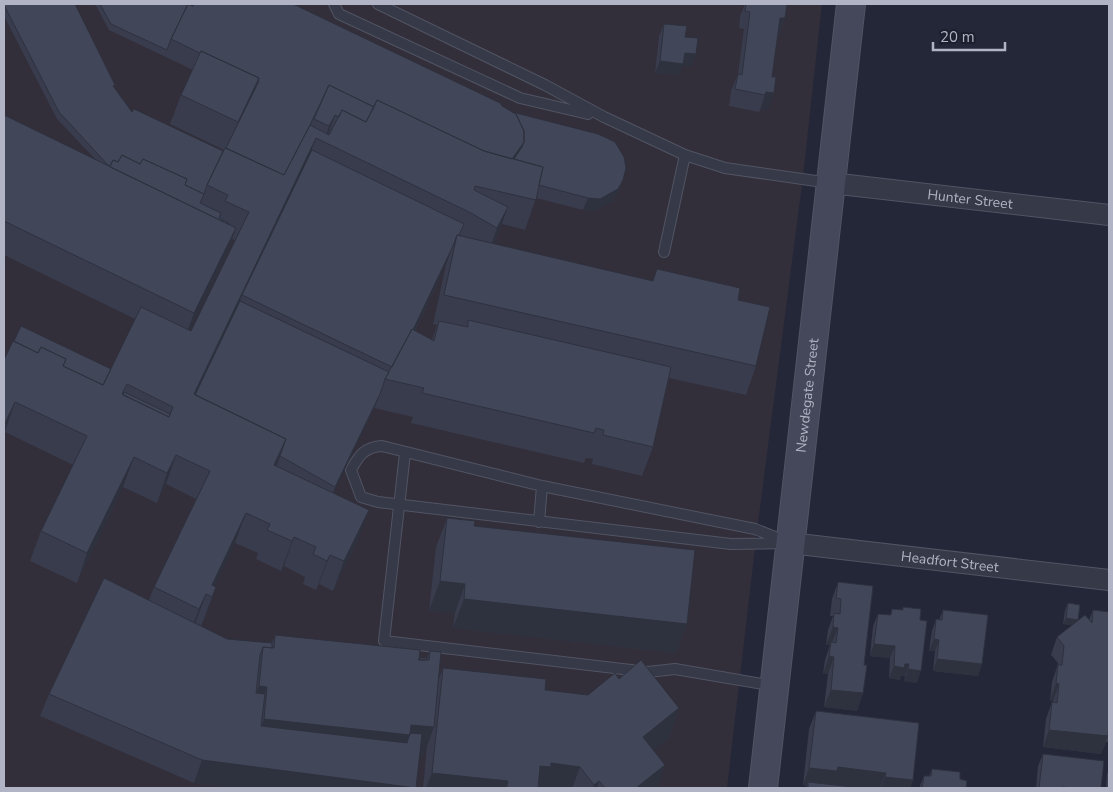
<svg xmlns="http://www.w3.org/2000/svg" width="1113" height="792" viewBox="0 0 1113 792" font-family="'Nunito Sans',sans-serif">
  <rect width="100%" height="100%" fill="#232738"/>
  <!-- medical -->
  <path fill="#322e3a" d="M4 4H822L803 177 757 531 727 788H4Z"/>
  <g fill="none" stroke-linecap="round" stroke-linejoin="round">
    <defs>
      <path id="lane" d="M334 4 339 14 520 98 588 114
        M378 4 545 85 604 117 685 155 725 168 830 183
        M664 252 685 155
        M382 446 542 486 755 529 790 543 731 544 378 502 361 497 351 470C359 455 365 447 382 446Z
        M405 453 384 641 648 672 675 669 774 686
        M539 522 542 486"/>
      <g id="street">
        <path id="s1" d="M831 183 1109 215"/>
        <path id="s2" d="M790 543 1109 580"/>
      </g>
      <g id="secondary">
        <path id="s3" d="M763 788 851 4"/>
      </g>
    </defs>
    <!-- lane casing -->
    <use href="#lane" stroke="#515463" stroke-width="12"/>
    <!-- street casing -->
    <use href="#street" stroke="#515463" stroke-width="22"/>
    <!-- secondary casing -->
    <use href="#secondary" stroke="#515463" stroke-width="30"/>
    <!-- lane -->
    <use href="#lane" stroke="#363a48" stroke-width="10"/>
    <!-- street -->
    <use href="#street" stroke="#363a48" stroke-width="20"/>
    <!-- secondary -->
    <use href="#secondary" stroke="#45485b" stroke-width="28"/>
  </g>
  <!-- wall -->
  <path fill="#393c4d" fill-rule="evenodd" d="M4 4 114 87 132 112 223 151 224 150 170 124 181 95 193 70 109 30 95 4H293L502 106 623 180 618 192 613 201 595 211 583 210 536 198 525 230 502 224 494 244 653 281 657 269 738 300 756 366 746 395 669 378 653 447 642 476 592 464 593 459 586 458 584 463 411 423 413 417 374 408 375 406 333 493 358 540 333 591 319 584 316 590 303 584 305 577 284 566 281 571 256 559 258 553 235 543 214 586 216 587 206 616 201 626 227 639 272 643 275 635 419 658H427L430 651 438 681 443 668 545 690 588 695 619 679 679 708 669 738 653 750 665 765 657 788H423L427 746 423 757 419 756 416 788H238L194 783 40 716 49 694 149 600 154 587 196 499 166 484 157 503 123 487 77 583 30 561 41 531 73 465 5 432 4 433V360L111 369 135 319 4 255V115L95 159 57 119 4 16ZM232 239 235 240 191 331 189 330 225 258ZM446 265 433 324 437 325 432 340 415 331Z
    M745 4H787L785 18 779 35H777L768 110H760L759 112 729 106 731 91 738 74 744 29 739 28 740 16Z
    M664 24 685 37 696 54 692 66 683 65 679 75 655 73 659 36Z
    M447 518 474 526 687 624 676 653 453 628 455 613 429 611 436 547Z
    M838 582 864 665 863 693 857 711 824 707 828 674H823L825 660 830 645H826L828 630 833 616H830L832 599Z
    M1068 603 1078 620H1089L1093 610 1109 612V739L1108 742H1106L1101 754 1043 747 1046 719 1052 702H1053V701H1050L1052 682 1057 667 1058 663 1051 655 1057 637 1072 625 1063 624 1065 610Z
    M903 607 920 620 917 683 904 681 905 676H901L900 680 889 678 890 658 870 656 873 626 878 614 890 615 892 609 902 610Z
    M943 610 982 664 978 676 933 671 935 651H929L932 631 936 619 939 620Z
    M816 711 913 780 910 788H806L807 786 803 785 809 729Z
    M1043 754 1101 788H1036L1038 766Z
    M932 769 960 779 966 788H919L924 776H929Z
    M1109 769V788H1106L1107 774Z"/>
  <!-- shaded-wall -->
  <path fill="#2e313e" d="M780 18H785L779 35H773Z
    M685 53 696 54 692 66 683 65 679 75 655 73 660 61Z
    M259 78 248 107 227 151 238 122Z
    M766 92 774 93 768 110H760Z
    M335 115 327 137 324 142 329 126Z
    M316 138 305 168 242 295 236 313 188 412 194 394Z
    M524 142 518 159 511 161Z
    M623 180 618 192 613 201 595 211 583 210 588 198Z
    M508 207 497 237 487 258 497 228Z
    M236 228 225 258 183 343 194 313Z
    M452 248 446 265 391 380 394 368Z
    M380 394 375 406 331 499 335 487Z
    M15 402 5 432 4 433V425Z
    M286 439 276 468 274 465Z
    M176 455 166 484 157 503 167 473Z
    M134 457 123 487 77 583 87 553Z
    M369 510 358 540 333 591 344 561Z
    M246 513 235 543 210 596 212 585Z
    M294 537 284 566 281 571 292 541Z
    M330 555 319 584 316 590 327 561Z
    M440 581 465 584 455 613 429 611Z
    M216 587 206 616 201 626 212 597Z
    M206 594 195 624 188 638 199 609Z
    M464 599 687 624 676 653 453 628Z
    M1066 618 1078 620 1076 626 1063 624Z
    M833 627 838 628 831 645V642L830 645H826Z
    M934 639 939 640 935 651H929Z
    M874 644 895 646 890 658 870 656Z
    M829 656 834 657 828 674H823Z
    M937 659 982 664 978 676 933 671Z
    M905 664H909L905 676H901L900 680 889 678 894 666Z
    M908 669 921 671 917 683 904 681Z
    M1056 683 1059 684 1053 701H1050Z
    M259 686 267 687 257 717 248 716Z
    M831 690 863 693 857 711 824 707Z
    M679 708 669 738 632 767 643 737Z
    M264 719 411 725 434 727 423 757 403 755 253 748Z
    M1049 730 1108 736 1101 754 1043 747Z
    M202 760 416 788H238L194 783Z
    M551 763 580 767 572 788H532L540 766Z
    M665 765 657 788H636Z
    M838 767 886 773 880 788H865L808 782 807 786 803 785 809 768Z
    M432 773 508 781 505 788H426Z
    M885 777 913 780 910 788H881Z
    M599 781 597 788H593L594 785Z"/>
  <!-- building -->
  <path fill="#424659" stroke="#2e313e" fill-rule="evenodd" d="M4 4H75L115 85 113 86 132 112 134 109 223 151 207 185 204 194 185 185 187 179 143 159 140 164 122 155 118 162 113 160 110 166 108 165 59 112 4 5Z
    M100 4H194L193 6 188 4 171 39 167 50 111 24Z
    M188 4 193 6 194 4H293L500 103 502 106 516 114 524 131V142L512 159 484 151 377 100 374 107 329 85 310 125 284 175 226 148 259 81H258L259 78 201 51 200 53 171 39Z
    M746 4H787L785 18H780L772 77H776L774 93 766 92 765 95 735 89 738 74 742 75 750 12 745 11Z
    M664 24 687 26 685 37 698 38 696 54 685 53 683 64 660 61Z
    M201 51 259 78 238 122 181 95Z
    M329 85 374 107 366 122 342 110 339 117 335 115 329 126 314 119Z
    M377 100 484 151 543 167 536 200 475 186 474 190 508 207 497 228 469 212 316 138 194 394 286 439 274 465 369 510 344 561 330 555 327 561 313 554 316 547 294 537 292 541 267 530 270 524 246 513 212 585 216 587 212 597 206 594 199 609 154 587 210 471 176 455 167 473 134 457 87 553 41 531 87 436 15 402 4 425V398L5 396H4V360L13 341 38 353 41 347 66 359 63 366 103 385 141 307 191 331 249 212 225 201 228 195 207 185 225 148 284 175 310 125 329 135 342 110 366 122ZM127 384 173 407 169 417 122 394Z
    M512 112 598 134 615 142 624 157 626 168 623 180 618 189 600 199 588 198 539 185 543 167 514 159 522 147 524 142V131L516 114Z
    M4 115 236 228 194 313 4 221Z
    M312 150 464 224 459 235H457L452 248 413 330 412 329 392 367 242 295Z
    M122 155 140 164 143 159 187 179 185 185 204 194 200 203 221 213 219 218 229 223 228 224 110 167 113 160 118 162Z
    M457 235 653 281 657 269 740 288 738 300 770 307 756 366 444 295Z
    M240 301 389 372 385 379 380 394 335 487 280 456 286 439 195 395Z
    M468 320 671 367 653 447 603 435 604 430 596 428 594 433 422 393 424 388 385 379 412 329 434 341 439 321 468 327Z
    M21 326 111 369 103 385 63 366 66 359 41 347 38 353 14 341Z
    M124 392 170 414 169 417 123 395Z
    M447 518 475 521 474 526 695 550 687 624 464 599 465 584 440 581Z
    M104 578 227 639 272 643V648L263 647 260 655 256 693 265 694 261 726 407 743 410 733 422 734 416 788 202 760 49 694Z
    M838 582 873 586 864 665H867L863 693 831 690 834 657 829 656 831 642 836 643 838 628 833 627 834 613 840 614 841 599 836 598Z
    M1068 603 1080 605 1078 620 1066 618Z
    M903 607 921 609 920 620 927 621 921 671 908 669 909 664H905L904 668 894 666 895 646 874 644 878 614 891 615 892 609 903 610Z
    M943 610 988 615 982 664 937 659 939 640 934 639 936 619 942 620Z
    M1093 610 1109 612V724L1108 736 1049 730 1052 702 1057 703 1059 684 1056 683 1058 665H1062L1064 646 1057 637 1085 615 1092 623Z
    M275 635 420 650 419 660H429L430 651 441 652 434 727 411 725 410 735 264 719 267 687 259 686 263 647 274 648Z
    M419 658H427V660H419Z
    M641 660 679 708 643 737 665 765 636 788H605L599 781 594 785 580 767 551 763V767L540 766 538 788H507L508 781 432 773 443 668 546 679 545 690 588 695 615 673 619 679Z
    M816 711 919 723 913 780 885 777 886 773 838 767 837 771 809 768Z
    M1043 754 1104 761 1101 788H1073L1062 787V788H1039Z
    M932 769 960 772V779L967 781 966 788H922L924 776H931Z
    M808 782 862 788H808Z"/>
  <g text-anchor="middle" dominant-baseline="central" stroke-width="4" stroke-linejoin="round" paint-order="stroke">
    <!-- street labels -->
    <g font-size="14" fill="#b1b4c4" stroke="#1c1f2d">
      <text stroke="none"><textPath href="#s1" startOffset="140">Hunter Street</textPath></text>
      <text stroke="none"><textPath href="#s3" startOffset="395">Newdegate Street</textPath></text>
      <text stroke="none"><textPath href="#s2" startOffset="161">Headfort Street</textPath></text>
    </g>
  </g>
  <!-- border -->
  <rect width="1113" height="792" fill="none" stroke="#b1b4c4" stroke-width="10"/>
  <!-- scale -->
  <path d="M933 42v8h72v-8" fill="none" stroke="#b1b4c4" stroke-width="2.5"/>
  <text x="940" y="42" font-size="15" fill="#b1b4c4" stroke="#1c1f2d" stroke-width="4" paint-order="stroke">20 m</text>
</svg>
